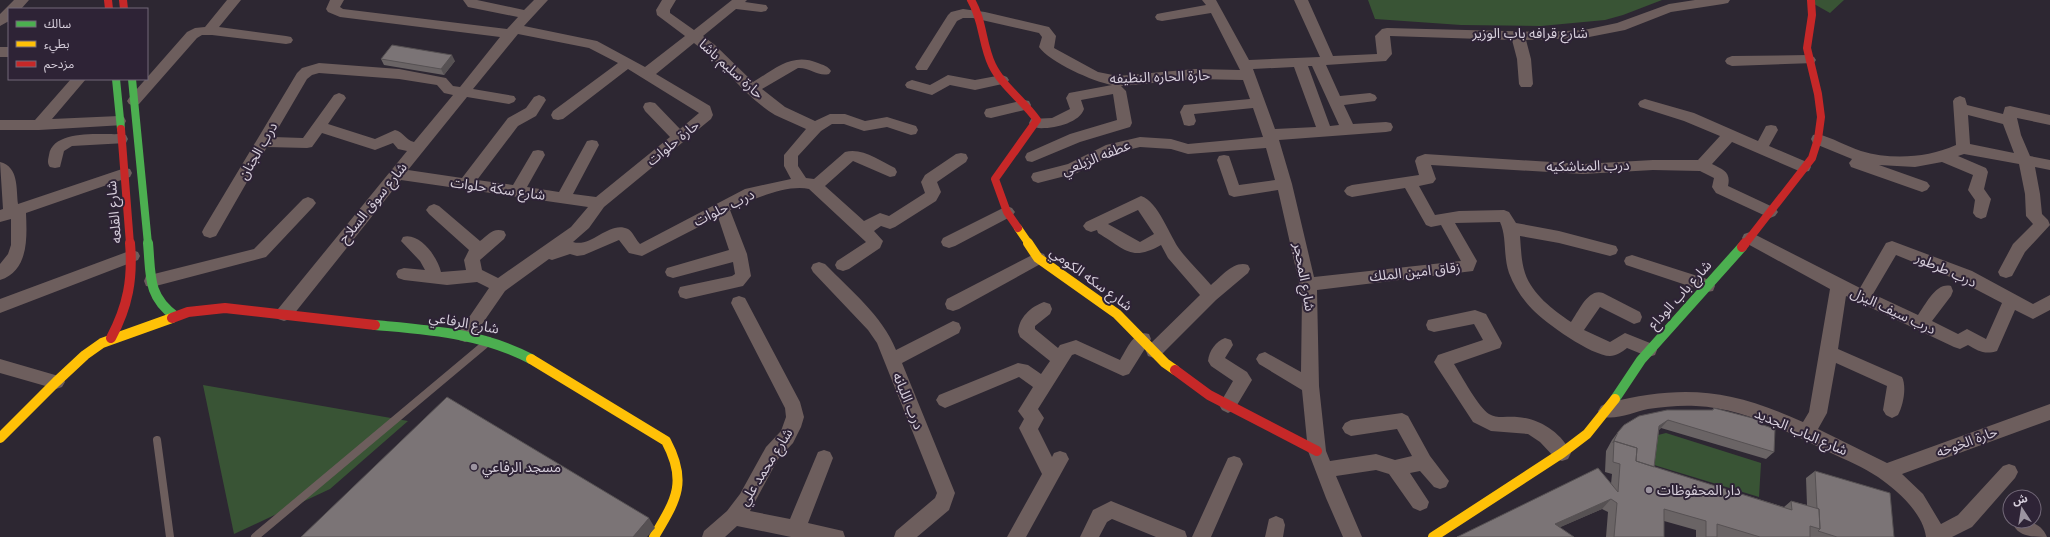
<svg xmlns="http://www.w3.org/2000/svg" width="2050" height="537" viewBox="0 0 2050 537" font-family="'Nunito Sans','Noto Sans Arabic',sans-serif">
  <rect width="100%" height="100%" fill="#2d2732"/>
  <!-- green -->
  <path fill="#395435" d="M1368 0H1662L1623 15 1605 20 1541 26 1461 25 1375 19Z
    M1807 0H1844L1830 13Z
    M203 385 408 421 330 489 234 534Z
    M1666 433 1761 463 1759 497 1654 465 1658 435Z"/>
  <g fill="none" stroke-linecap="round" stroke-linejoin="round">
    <!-- lane -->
    <path stroke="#6d5e5d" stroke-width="8" d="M157 440 170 537
      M255 537 489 341"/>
    <!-- street -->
    <path fill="#6d5e5d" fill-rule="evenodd" d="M14 0H29L21 9H9V21L0 26V14Z
      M227 0H241L219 27 286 36 291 37 293 40 291 43 286 44 212 35H202L197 38 139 104 134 106 129 104 127 101 129 98 187 32 195 28 205 27Z
      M330 0H344L340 7 343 9 507 29 518 17 468 7 463 0H477L524 10 534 0H548L524 26 597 41 645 67 685 36 657 15 656 10 662 0H676L670 10V13L694 30 732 0H747L745 2 766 5 768 8 766 11 761 12 736 9 703 36 715 45 753 82C775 69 792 52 818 63 823 65 828 66 831 71L829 74C818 77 809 67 798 68L762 89 785 107 815 121 830 114H845L865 121 887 117 916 126 918 130 916 134 911 135 887 127 864 131 844 124H832L821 131 798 156V166L806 178 814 179 845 152C862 147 880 161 895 168L897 172 895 176 890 177 853 161 825 186 864 221 880 213 889 216 925 193 921 182 925 175 956 154 961 153 966 154 968 158 966 162 937 182 941 192 936 201 895 227 890 229 881 226 874 231 883 241 880 248 849 269 843 271 837 269 835 265 837 261 866 242 809 189C787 184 750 200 730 210L747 254 751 276 743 286 686 299 680 297 678 292 680 287 732 276 735 274 733 262 673 278 667 276 665 272 667 268 729 250 718 217 642 256 629 253 619 240 584 255 577 256 570 254 552 260 549 259 505 291 471 340 465 342 459 340 457 335 489 288 477 282 447 285 404 280 398 278 396 274 398 270 404 268 425 270 420 261 401 241 403 237C420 232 438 258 441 272L466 270 464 260 469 250 429 214 426 210 429 206 434 204 439 206 480 241C488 235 493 227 504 231L506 235 504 239 480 260 482 270 498 278 571 227 588 207 401 180 290 319 284 321 278 319 276 314 278 309 407 151 398 149 393 143 375 150 322 133 312 147 307 148 267 147 216 236 210 238 204 236 202 232 204 228 297 73 302 68 319 63 399 69 446 78 453 86 460 87 500 37 340 17 328 12 326 9ZM518 34 589 48 618 63 553 111 551 115 553 119 558 120 563 119 628 69 699 113 680 129 655 103 650 102 645 103 643 107 645 111 670 137 596 197 573 194 599 145 597 141 592 140 587 141 559 192 527 187 545 155 543 151 538 150 533 151 513 185 477 180 518 126 536 116 546 100 544 97 539 95 534 97 526 108 508 118 462 178 408 170 467 97 509 104 514 102 516 99 514 96 473 89ZM694 43C723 64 744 96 775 115 785 120 796 124 806 129L784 155V166L791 179 745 189 640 244C636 240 633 232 628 229 609 220 592 248 573 242L589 228 604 207 711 119 713 115 710 106 656 74ZM319 73 399 79 437 85 444 93 453 95 414 142C405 140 404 132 395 130L375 139 328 124 346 98 344 95 339 93 334 95 303 138 273 137 307 79 312 75Z
      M1202 0H1216L1249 60 1320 57 1294 0H1308L1333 56 1377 54 1375 36 1382 29 1387 28 1547 32 1584 30 1617 23 1669 4 1695 0H1730L1728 3 1723 4 1671 12 1625 30 1584 38 1526 40 1531 59 1533 84 1531 87H1521L1519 84 1517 59 1512 40 1390 36 1392 54 1386 61 1326 65 1340 96 1370 93 1375 95 1377 98 1375 101 1344 105 1353 124 1386 122 1391 123 1393 127 1391 131 1386 132 1279 140 1292 184 1314 277 1461 261 1441 225 1431 227 1426 225 1405 188 1352 197 1347 195 1344 191 1347 187 1352 185 1419 175 1415 161 1417 157 1425 154 1583 164 1653 160H1698L1720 136 1684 121 1640 107 1638 104 1640 101 1645 99 1694 113 1758 141 1766 126 1771 125 1776 126 1778 130 1769 146 1809 163 1811 167 1809 171 1804 172 1799 171 1732 142 1712 164C1724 170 1731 172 1728 186L1775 208 1778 212 1775 216 1770 218 1716 193 1712 187 1714 178 1700 171 1653 170 1583 174 1431 165 1436 179 1433 183 1419 186 1435 215 1459 211 1504 210 1509 212 1516 223 1559 231 1616 246 1618 250 1616 254 1610 256 1559 243 1520 236C1521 248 1521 261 1525 273 1532 294 1553 310 1571 322 1579 311 1588 288 1603 293L1640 312 1642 317 1640 322 1634 324 1600 307 1584 330 1610 342 1625 333 1655 345 1657 350 1655 355 1649 357 1627 348C1622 352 1616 356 1610 356 1592 356 1545 323 1532 309 1522 299 1514 286 1509 273 1503 256 1507 237 1500 222L1455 223 1477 261 1473 271 1317 290 1319 386 1326 451 1330 461 1376 454 1395 460 1412 456 1397 429 1351 436 1345 433 1342 428 1345 423 1351 420 1402 413 1408 416 1430 456 1449 481 1446 487 1440 489 1434 487 1420 471 1410 473 1429 502 1427 508 1420 511 1413 508 1389 474 1376 470 1336 476 1362 537H1343L1326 498 1308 451 1302 390 1259 364 1256 359 1259 354 1265 352 1301 372 1302 296 1278 190 1234 197 1229 195 1217 160 1219 156 1224 155 1229 156 1239 185 1275 180 1266 148 1188 154 1171 149 1140 147 1115 153 1077 173 1038 183 1033 181 1031 177 1033 173 1068 164 1106 145 1140 137 1171 139 1188 144 1263 137 1253 108 1194 114 1196 121 1194 125 1189 126 1184 125 1180 112 1184 105 1250 99 1243 80 1195 79 1121 86 1126 91 1132 123 1130 127 1080 142 1032 162 1027 161 1025 157 1027 153 1070 134 1117 120 1113 94 1081 100 1084 109C1079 125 1045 131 1031 127L1029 123 1031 119 1052 118 1070 109 1066 98 1069 93 1112 85C1094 82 1049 62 1039 47L1042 37 1039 33 973 18H963L957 21 927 70H917L915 67 948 15 951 12 963 9 985 12 1049 27 1056 36 1054 48 1098 72 1118 76 1195 69 1240 70 1211 13 1162 21 1157 20 1155 17 1157 14 1162 13 1206 5ZM1308 66H1312L1339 125 1330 126ZM1294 67 1316 127 1275 129 1253 69Z
      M0 47H9V57H0Z
      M1809 55 1814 57 1816 60 1814 63 1732 66 1727 64 1725 61 1727 58 1732 56Z
      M948 75 975 80 1002 75 1007 77 1009 80 1007 83 975 90 950 85 932 95 907 88 905 85 907 82 912 80 930 85Z
      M71 79H86L52 119 119 116 124 117 126 121 124 125 39 130H0V120H35Z
      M1960 96 1965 98 1967 105 2003 114 2005 107 2010 106 2050 115V125L2017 118 2021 135 2030 156 2050 160V170L2035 167 2040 194 2042 214 2048 220 2050 225 2025 252 2012 276 2006 278 2000 276 1998 272 2013 244 2033 224 2026 216 2025 194 2019 164 1964 154 1958 156 1986 168 1988 172 1984 189 1991 199 1986 217 1981 219 1976 217 1973 213 1975 200 1968 190 1973 175 1942 162 1915 167 1879 165 1927 182 1930 186 1927 190 1922 192 1851 167 1849 163 1852 159 1813 143 1811 139 1813 135 1818 134C1833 138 1846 146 1861 151 1891 160 1927 158 1956 145L1953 101 1955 98ZM1968 115 2003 124 2014 153 1970 144Z
      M1024 100 1029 101 1031 105 1029 109 991 118 986 117 984 113 986 109Z
      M121 134 126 135 128 139 126 143 72 146 64 151 60 167 55 168 50 167C47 163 48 160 49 155 53 129 101 135 121 134Z
      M0 162C19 167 16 188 18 204L125 168 130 169 132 173 130 177 26 213C27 237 29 271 0 280V264L8 254 11 245V219L0 222V210L3 209Z
      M1141 196C1158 201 1170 237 1180 250 1189 262 1201 273 1211 285 1221 277 1234 260 1248 265L1250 269 1248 273 1216 300 1160 356 1154 358 1148 356 1146 351 1148 346 1200 295 1168 258 1161 245C1131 262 1125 249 1098 233L1097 230 1091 232 1086 230 1083 226 1086 222ZM1138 210 1154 234 1140 242 1108 224Z
      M308 197 313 199 316 203 313 207 266 257 152 287 146 286 144 281 146 276 254 249 303 199Z
      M1007 206 1012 208 1015 212 1012 216 955 246 949 248 943 246 941 242 943 238Z
      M1750 232 1860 288 1886 243 1892 241 1972 271 2033 304 2050 295V310L2033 319 2015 310 1997 351C1985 355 1978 351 1968 345L1960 349 1954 347 1846 296 1838 349 1902 377C1907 387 1903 406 1898 415L1892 418 1886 415 1883 410 1887 386 1836 363 1827 413 1818 429 1887 463 2050 404V420L1902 474 1923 494 1941 524 1958 515 2003 466 2009 464 2015 466 2018 472 2015 478 1972 527 1952 537H1926C1923 513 1897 490 1878 477 1863 467 1846 460 1829 452 1788 432 1743 408 1696 406 1680 405 1664 407 1648 409 1634 412 1614 421 1601 416L1598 411 1601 406 1607 403C1685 384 1730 389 1803 422L1809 412 1830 289 1744 242 1742 238 1744 234ZM1896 255 1960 281 2002 303 1986 339 1967 329 1958 334 1932 321 1951 296 1953 291 1951 286C1936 282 1926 304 1918 315L1873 294Z
      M132 250 138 252 140 256 138 260 0 313V299Z
      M1038 252 1044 254 1046 258 1044 262 959 309 953 311 947 309 945 304 947 299Z
      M1632 255 1713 281 1715 286 1713 291 1707 292 1626 265 1624 261 1626 257Z
      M819 262 825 264C850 290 882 315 896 350L953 321 959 323 961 328 959 333 902 363 955 493 949 510 917 537H894L896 531 935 498 937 493 877 343 868 330 813 272 811 268 813 264Z
      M739 296 745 298 800 402 804 417 801 427 793 443 778 459 750 511 790 519 818 452 824 450 830 452 833 458 808 523 843 531 845 537H791L737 526 725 537H702L704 531 727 511 740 494 766 447 781 431 786 417 785 408 731 303 733 298Z
      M1044 302 1050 304 1052 309 1050 314 1035 326V329L1058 348 1060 345 1076 340 1120 360C1127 349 1134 329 1149 334L1151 339 1129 374 1123 376 1075 354 1072 355 1038 409 1044 418 1038 429 1052 457 1054 453 1060 451 1066 453 1069 459 1026 537H1007L1042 474 1019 428 1024 419 1018 411 1033 387 1019 377 945 408 939 405 936 400 939 395 1018 363 1028 365 1041 374 1050 361 1020 337 1018 332C1019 318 1030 307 1044 302Z
      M1475 310 1486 314 1502 343 1500 348 1454 364C1461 375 1479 408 1489 414 1497 419 1508 416 1517 417 1539 418 1562 433 1571 453L1568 459 1562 461 1556 459 1540 442 1528 434 1491 431 1473 422 1437 367 1434 362 1438 355 1483 340 1474 324 1434 332 1428 330 1426 325 1428 320Z
      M1225 338 1231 340 1233 345 1225 358 1247 372 1252 380 1234 410 1228 413 1222 410 1219 405 1233 381 1211 366 1208 361C1209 351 1216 341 1225 338Z
      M0 359 62 377 65 382 62 387 56 389 0 373Z
      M1234 456 1240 458 1243 464 1211 537H1192L1228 458Z
      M1111 501 1185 531 1187 537H1156L1112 519 1107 522 1099 537H1080L1093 510Z
      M1276 516 1283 519 1285 525 1283 537H1265L1269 519Z
      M2016 521C2030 521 2041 523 2047 537 2034 537 2020 537 2014 526Z"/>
    <!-- fast-far1 -->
    <path stroke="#4caf50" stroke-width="8" d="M116 79 121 129
      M132 79 148 244"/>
    <!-- fast -->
    <path stroke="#4caf50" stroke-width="10" d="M148 243C151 274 147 296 175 316
      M375 325C429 330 482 333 531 359
      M1615 399 1641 360 1742 247"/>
    <!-- slow-far1 -->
    <path stroke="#ffc107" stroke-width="8" d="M1018 228 1029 244"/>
    <!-- slow -->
    <path stroke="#ffc107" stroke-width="10" d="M1028 243 1038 258 1117 314 1165 363 1175 370
      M531 359 666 441C688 482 676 500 654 537
      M0 438 56 382 85 355 102 343 172 318
      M1433 537 1562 453 1587 434 1615 399"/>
    <!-- jam-far1 -->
    <path stroke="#c62828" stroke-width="8" d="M108 0 109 9
      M123 0 124 9
      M971 0C983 20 982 44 992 65 1002 86 1024 101 1037 120L995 179 1007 212 1018 228
      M121 129 130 244
      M1745 244 1812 158 1818 139 1821 117 1818 94 1807 48 1812 15 1811 0"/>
    <!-- jam -->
    <path stroke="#c62828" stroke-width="10" d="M1742 247 1745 243
      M172 318 188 312 225 308 375 325
      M111 338C128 306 133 279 130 243
      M1175 370 1209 395 1317 451"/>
  </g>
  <!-- wall -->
  <path fill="#6a6465" d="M381 59 455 61 444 75 384 65Z
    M1714 408 1760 424 1774 452 1766 459 1661 428 1659 430 1654 467 1784 507 1791 501 1807 505 1806 478 1815 471 1894 537H1696V530L1664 521V537H1606L1608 512 1602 509 1560 527 1457 537 1611 484 1612 474 1605 472 1606 451 1612 440 1618 432 1712 410Z"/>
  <!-- shaded-wall -->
  <path fill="#565153" d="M452 55 455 61 444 75 441 69Z
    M1668 420 1661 428 1652 434 1659 426Z
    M1611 499 1602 509 1547 533 1555 524Z
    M649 518 655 528 647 537H633Z"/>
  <!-- building -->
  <path fill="#7b7476" stroke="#565153" d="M392 45 452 55 441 69 381 59Z
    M447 397 649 518 633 537H301Z
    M1714 408 1760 420V424L1775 429 1774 452 1668 420 1659 426 1654 467 1636 461 1637 448 1614 441 1613 443 1618 432 1624 425 1639 416 1667 410H1713Z
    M1614 441 1637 448 1636 461 1792 510 1791 501 1819 509 1820 529 1810 526V537H1760L1717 524V537H1706V521L1664 509V537H1614L1617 503 1611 499 1555 524 1574 537H1457L1598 468 1618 492 1620 464 1613 462Z
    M1815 471 1890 493 1894 537H1837L1818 531 1820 529 1819 509 1817 508Z"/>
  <!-- markers -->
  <g fill="#9c94a0" stroke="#2e2336" stroke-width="1.5">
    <circle cx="474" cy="467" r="4"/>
    <circle cx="1649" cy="490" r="4"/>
  </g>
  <g text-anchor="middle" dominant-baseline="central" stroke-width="4" stroke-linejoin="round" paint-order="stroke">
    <!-- street labels -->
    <g font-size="14" fill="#d7cfdc" stroke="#2e2336">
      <text x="1530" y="33">شارع قرافه باب الوزير</text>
      <text transform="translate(731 69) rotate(42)">حارة سليم باشا</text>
      <text transform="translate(1160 77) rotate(-2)">حارة الحاره النظيفه</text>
      <text transform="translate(673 143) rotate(-39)">حارة حلوات</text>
      <text transform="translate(258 151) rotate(-60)">درب الجنان</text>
      <text transform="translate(1096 158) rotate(-22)">عطفه الزيلعي</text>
      <text transform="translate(1588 166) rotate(-1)">درب المناشكيه</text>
      <text transform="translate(498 189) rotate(8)">شارع سكة حلوات</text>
      <text transform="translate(373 203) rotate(-51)">شارع سوق السلاح</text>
      <text transform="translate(724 208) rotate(-26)">درب حلوات</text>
      <text transform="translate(114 212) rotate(-95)">شارع القلعه</text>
      <text transform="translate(1946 270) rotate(24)">درب طرطور</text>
      <text transform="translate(1415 272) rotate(-6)">زقاق امين الملك</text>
      <text transform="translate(1304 277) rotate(80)">شارع المحجر</text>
      <text transform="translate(1091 279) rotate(36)">شارع سكه الكومي</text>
      <text transform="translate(1680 295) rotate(-48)">شارع باب الوداع</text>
      <text transform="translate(1893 311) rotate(25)">درب سيف اليزل</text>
      <text transform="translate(464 323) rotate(10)">شارع الرفاعي</text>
      <text transform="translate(908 401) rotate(68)">درب اللبانه</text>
      <text transform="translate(1801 432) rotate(23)">شارع الباب الجديد</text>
      <text transform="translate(1967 442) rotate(-20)">حارة الخوخه</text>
      <text transform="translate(766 467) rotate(-58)">شارع محمد علي</text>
    </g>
    <!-- poi labels -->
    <g font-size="14" fill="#d7cfdc" stroke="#2e2336" text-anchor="start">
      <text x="482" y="467">مسجد الرفاعي</text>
      <text x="1657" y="490">دار المحفوظات</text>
    </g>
  </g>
  <!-- legend -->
  <rect x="8" y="8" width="140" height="72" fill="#2e2336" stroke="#726878"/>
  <rect x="16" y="21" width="20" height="6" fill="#4caf50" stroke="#726878"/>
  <text x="44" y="28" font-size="12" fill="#d7cfdc">سالك</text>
  <rect x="16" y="41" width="20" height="6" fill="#ffc107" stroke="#726878"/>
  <text x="44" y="48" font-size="12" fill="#d7cfdc">بطيء</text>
  <rect x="16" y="61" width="20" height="6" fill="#c62828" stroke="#726878"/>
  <text x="44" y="68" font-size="12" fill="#d7cfdc">مزدحم</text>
  <!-- north arrow -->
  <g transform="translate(2022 509) rotate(348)"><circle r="19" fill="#2e2336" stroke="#726878"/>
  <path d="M0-3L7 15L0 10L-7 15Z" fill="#9c94a0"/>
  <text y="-6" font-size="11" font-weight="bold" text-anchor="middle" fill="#d7cfdc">ش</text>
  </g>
</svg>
